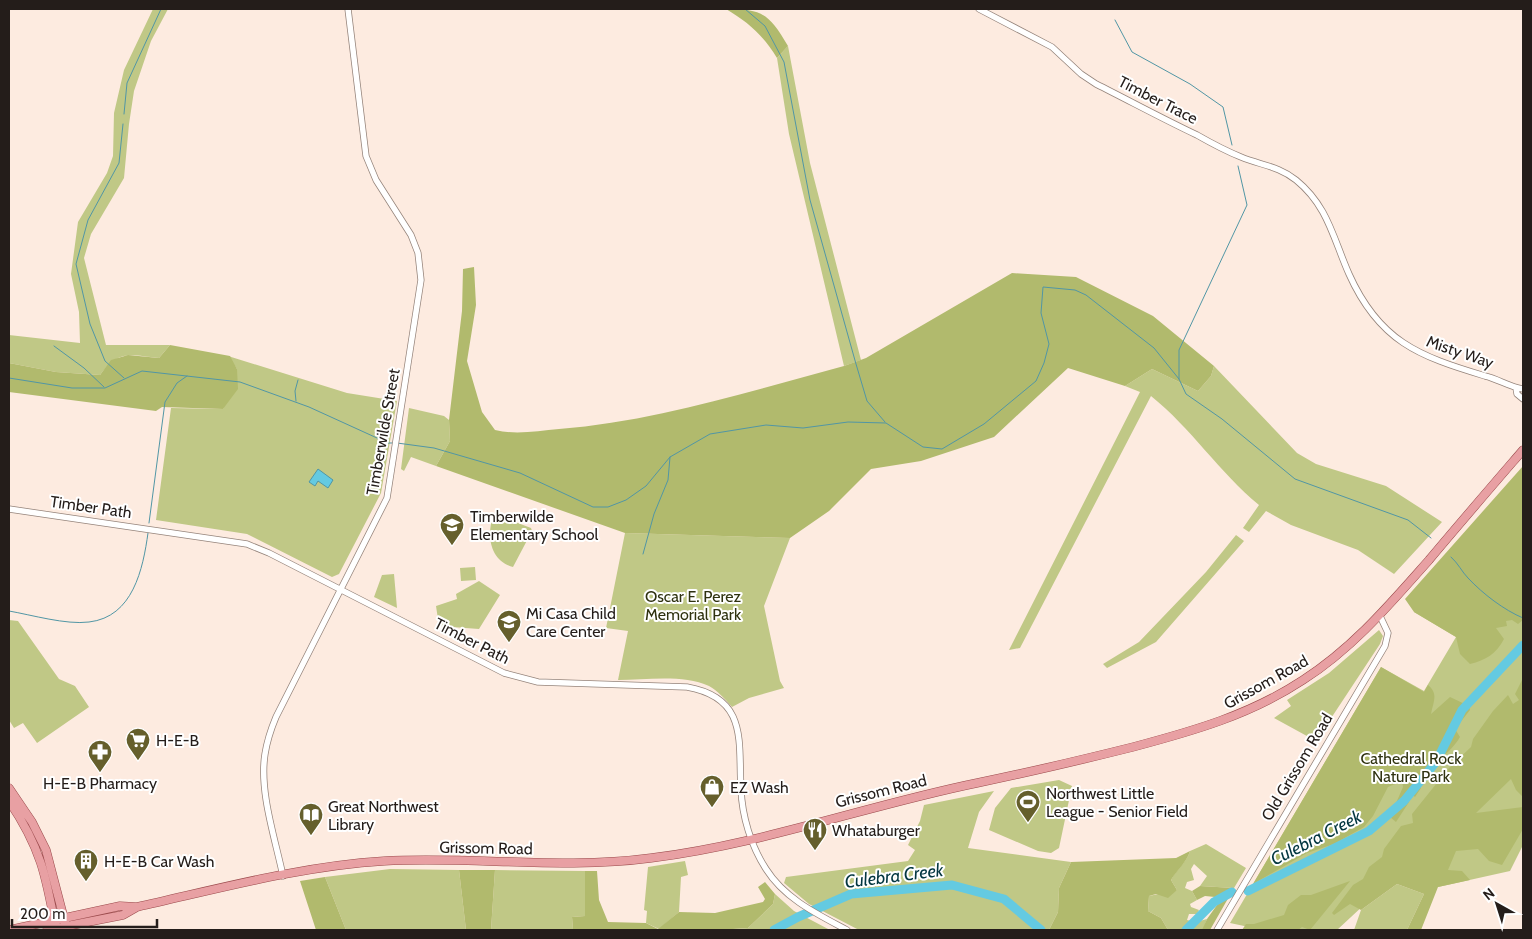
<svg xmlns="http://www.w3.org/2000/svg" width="1532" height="939" viewBox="0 0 1532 939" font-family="Cabin,sans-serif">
  <rect width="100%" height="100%" fill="#fdebe0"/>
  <!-- green -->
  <path fill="#c0c886" d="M153 9H168L151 41 134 91 129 124 124 178 91 234 84 258 106 345H170L159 358C130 355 119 349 100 375L56 372 9 363V335L80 343 79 312 71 274 78 222 107 173 113 156 114 113 124 70Z
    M788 46 810 163 861 360 844 366 789 134 777 58Z
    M228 356 347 393 397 401 381 493 339 574 332 577 247 534 156 520 171 408 223 409 237 369Z
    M1214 366 1297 453 1316 464 1386 486 1442 522 1394 574 1358 550 1291 525 1266 511 1249 532 1243 528 1259 505C1219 472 1191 428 1151 396L1020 648 1009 650 1140 392 1125 386 1152 369 1198 391 1211 376Z
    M409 408 444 416 449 420 450 441 436 466 411 457 404 471 401 469Z
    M1523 472V845L1510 871 1438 887 1461 827 1365 904 1337 930H1263L1230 923 1381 667 1424 691 1456 637 1414 612Z
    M494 514 531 528 532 531 513 567C489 561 486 533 494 514Z
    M625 533 790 538 764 606 780 681 784 688 749 698 732 707C725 699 718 691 709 686 683 674 646 680 618 680L628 631 606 628Z
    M1236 535 1244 541 1156 642 1107 668 1103 664 1139 642 1206 572Z
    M475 567 476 580 461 581 460 568Z
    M394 574 397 608 374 597 382 575Z
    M479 581 500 595 479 629 439 626 436 606 457 599 456 594Z
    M9 620 18 621 59 679 75 686 89 707 37 743 23 723 14 728 9 720Z
    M1379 630 1383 636 1380 644 1316 741 1274 718 1291 706 1287 700 1329 673Z
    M1059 780 1072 786 1059 848 1051 853 1038 851 989 830 995 808 1011 788Z
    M994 791 979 812 968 848 1071 862 1059 888 1058 912 1049 930H859L809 904 784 883 786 877 908 861 915 850 908 845 920 821 924 805Z
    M1206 844 1246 868 1234 888 1200 886 1207 876 1194 864 1191 869 1194 880 1187 882 1185 888 1192 891 1197 900 1190 904 1191 907 1199 910 1197 914H1189L1187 920 1196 922 1207 919 1203 930H1168L1161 918 1148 911 1149 896 1177 890 1171 880C1176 870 1187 862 1190 851Z
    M685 861 688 875 681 877 679 912 659 929 646 923 647 911 644 910 648 867Z
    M390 869 459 870 466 930H346L325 877Z
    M495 870 585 871V916L572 917 573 929 578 930H491Z
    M1397 884 1424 894 1407 930H1354L1361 910Z
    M775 894 794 911 830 930H718L748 928 773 904Z"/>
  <!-- forest -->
  <path fill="#b1ba6d" d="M726 9C763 9 769 14 788 46L777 58C763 35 748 22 726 9Z
    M474 267 476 305 467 361 482 412 495 430C516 435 537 431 559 429 657 421 750 391 844 366L866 358 1012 273 1076 277 1153 316 1214 366 1211 376 1198 391 1152 369 1125 386 1068 368 994 437 921 461 871 469 829 511 790 538 625 533 436 466 450 441 449 420 462 311 463 269Z
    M170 345 230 356 237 369 238 389 223 409 162 407 156 411 9 392V363L56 372 100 375 111 360 128 355 159 358Z
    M1523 466V620L1518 624 1512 620 1506 621 1507 626 1496 628 1504 639C1496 654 1486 660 1470 664L1460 654 1456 637 1414 612 1405 599Z
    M1381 667 1424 692 1428 685C1439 694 1433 702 1431 714L1450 697 1469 706 1470 710 1455 729 1460 737C1451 753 1434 760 1428 779L1415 773 1421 788 1415 797 1412 794 1410 796 1409 802 1396 822 1390 817 1403 787 1402 781 1388 787 1373 816 1364 827 1334 844 1307 853 1253 884Z
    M1523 678V797L1516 790 1511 779 1476 813 1523 807V829L1502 865 1489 861 1478 849 1456 851 1448 870 1462 871 1470 880 1438 887 1421 930H1407L1424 894 1397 884 1361 910 1350 904 1334 915 1332 913 1353 885 1363 879 1369 867 1382 857 1384 849 1401 826 1413 823 1412 814 1449 768 1471 747 1473 739 1493 711 1508 695 1513 704 1519 700 1515 694Z
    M1190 851C1187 862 1177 870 1171 880L1177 890 1168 898 1156 894 1149 896 1148 911 1161 918 1168 930H1049L1058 912 1059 888 1071 862 1176 858Z
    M459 870H495L491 930H466Z
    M585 871H597L599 900 608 922 646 923 658 929 679 912 715 913 763 902 765 899 758 887 765 882 775 894 773 904 748 928 718 930H578L573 929 572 917 585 916Z
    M325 877 346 930H316L300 881Z
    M1350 881 1310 930 1302 927 1298 930H1242L1246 924H1254L1284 915 1288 905 1301 895H1311Z
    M1200 886 1234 888 1210 930H1202L1207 919 1217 905 1215 897 1205 896 1197 900 1192 891Z"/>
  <!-- water -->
  <path fill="#64cae1" stroke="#5196a5" d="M318 469 333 480 328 488 318 481 315 486 309 482Z"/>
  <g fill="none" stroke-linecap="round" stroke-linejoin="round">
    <!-- stream -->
    <path stroke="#5196a5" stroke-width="1" d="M745 9 765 26 784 62 810 200 856 364 867 401 885 422
      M1115 20 1132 52 1190 84 1223 107 1232 145
      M124 114 127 83 161 9
      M123 124 119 163 88 220 76 264 90 324 105 361 124 378
      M54 346 84 368 104 387
      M9 378 72 388H105L142 371 240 382 309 407 388 443H393
      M1179 379V350L1247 205 1238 166
      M296 401 295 391 298 380
      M397 443 434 448 520 473 593 507H608L626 500 646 486 670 457 710 434 766 425 803 428 848 422 886 423 923 447 942 449 984 424 1036 381 1044 363 1049 344 1041 313 1043 287 1075 290 1086 295 1154 348 1179 379 1186 394 1222 419 1295 479 1408 520 1431 538
      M149 523 165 402 177 383 187 376
      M643 554 654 514 668 480 670 457
      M1451 557C1458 563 1462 572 1468 578 1483 594 1504 610 1523 618
      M9 611C32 615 66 625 89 622 133 617 143 569 148 533"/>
    <!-- river -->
    <path stroke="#64cae1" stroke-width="9" d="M1248 891 1369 831 1404 801 1436 762 1462 710 1523 645
      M774 930 798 917 851 894 952 885 1004 899 1041 930
      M1186 930 1214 902 1232 892"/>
    <defs>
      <path id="minor" d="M979 9 1052 47 1081 74 1096 84C1130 101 1163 119 1197 135 1211 143 1226 151 1241 157 1260 165 1279 166 1296 180 1328 206 1333 238 1349 274 1379 341 1418 356 1485 376 1498 379 1510 387 1523 389
        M1516 388 1517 394 1523 399
        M9 509 247 544 269 553 504 673 538 682 687 687C749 698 738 743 741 789 742 816 751 846 766 869 785 899 817 914 847 930
        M283 876C275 838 259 791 265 754 267 741 271 729 276 717L387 498 421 280 418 253 411 235 376 180 366 156 348 9
        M1217 930 1385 646 1388 633 1380 616"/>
      <path id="major" d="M9 788 32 822 46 850 67 930
        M9 801C41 848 46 876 56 930
        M9 930 120 906 137 907C218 889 301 866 384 861 473 856 562 870 651 858 759 845 869 805 977 783 1030 772 1081 760 1133 747 1193 731 1250 715 1303 680 1353 648 1390 604 1429 560 1460 523 1492 486 1523 450
        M47 930 123 915 137 907"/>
    </defs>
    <!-- minor casing -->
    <use href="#minor" stroke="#95847b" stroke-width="7"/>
    <!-- major casing -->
    <use href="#major" stroke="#9a494b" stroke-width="9"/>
    <!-- minor -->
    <use href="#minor" stroke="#fff" stroke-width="5.5"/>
    <!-- major -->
    <use href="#major" stroke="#e8a0a3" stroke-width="8"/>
  </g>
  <!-- icons -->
  <defs>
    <symbol id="school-pin" viewBox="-11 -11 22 30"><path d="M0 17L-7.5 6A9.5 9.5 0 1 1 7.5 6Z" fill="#655f2c" stroke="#fff"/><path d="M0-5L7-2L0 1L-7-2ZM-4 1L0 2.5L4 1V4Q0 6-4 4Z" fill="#fff"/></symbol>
    <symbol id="supermarket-pin" viewBox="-11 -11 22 30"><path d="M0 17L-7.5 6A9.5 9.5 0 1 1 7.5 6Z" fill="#655f2c" stroke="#fff"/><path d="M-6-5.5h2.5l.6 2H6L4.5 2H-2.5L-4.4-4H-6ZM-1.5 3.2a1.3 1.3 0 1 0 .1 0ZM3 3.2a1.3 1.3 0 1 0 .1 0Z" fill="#fff"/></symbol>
    <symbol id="pharmacy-pin" viewBox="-11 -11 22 30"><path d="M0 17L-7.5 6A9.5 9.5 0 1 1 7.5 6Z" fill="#655f2c" stroke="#fff"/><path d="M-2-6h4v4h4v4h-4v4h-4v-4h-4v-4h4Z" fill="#fff"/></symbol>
    <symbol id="shop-pin" viewBox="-11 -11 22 30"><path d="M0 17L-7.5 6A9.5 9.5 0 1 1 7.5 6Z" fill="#655f2c" stroke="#fff"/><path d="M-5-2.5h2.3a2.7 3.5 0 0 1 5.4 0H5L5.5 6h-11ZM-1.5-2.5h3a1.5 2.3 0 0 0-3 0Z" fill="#fff"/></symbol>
    <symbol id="stadium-pin" viewBox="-11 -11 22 30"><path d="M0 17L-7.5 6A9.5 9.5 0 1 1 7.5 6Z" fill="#655f2c" stroke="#fff"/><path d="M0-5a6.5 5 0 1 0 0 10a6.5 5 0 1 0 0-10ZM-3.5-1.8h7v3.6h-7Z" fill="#fff"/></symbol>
    <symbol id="library-pin" viewBox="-11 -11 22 30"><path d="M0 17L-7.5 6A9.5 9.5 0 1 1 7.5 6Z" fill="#655f2c" stroke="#fff"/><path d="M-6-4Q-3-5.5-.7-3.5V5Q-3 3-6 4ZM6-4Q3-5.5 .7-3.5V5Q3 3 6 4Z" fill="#fff"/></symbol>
    <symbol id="restaurant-pin" viewBox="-11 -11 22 30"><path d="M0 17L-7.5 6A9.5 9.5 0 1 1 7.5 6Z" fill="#655f2c" stroke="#fff"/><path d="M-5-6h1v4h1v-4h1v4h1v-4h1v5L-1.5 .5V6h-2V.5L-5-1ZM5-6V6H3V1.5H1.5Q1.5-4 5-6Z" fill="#fff"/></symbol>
    <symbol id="building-pin" viewBox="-11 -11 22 30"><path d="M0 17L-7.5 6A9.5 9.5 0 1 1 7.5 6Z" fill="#655f2c" stroke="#fff"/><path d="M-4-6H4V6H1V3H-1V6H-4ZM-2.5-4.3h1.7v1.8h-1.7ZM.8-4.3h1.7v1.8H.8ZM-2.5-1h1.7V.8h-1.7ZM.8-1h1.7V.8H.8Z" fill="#fff"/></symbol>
  </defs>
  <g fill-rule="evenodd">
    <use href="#school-pin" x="438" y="511" width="28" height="38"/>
    <use href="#school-pin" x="495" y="608" width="28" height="38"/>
    <use href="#supermarket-pin" x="124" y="726" width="28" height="38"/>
    <use href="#pharmacy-pin" x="86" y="738" width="28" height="38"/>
    <use href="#shop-pin" x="698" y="773" width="28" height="38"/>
    <use href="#stadium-pin" x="1014" y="788" width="28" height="38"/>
    <use href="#library-pin" x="297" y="801" width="28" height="38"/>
    <use href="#restaurant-pin" x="801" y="816" width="28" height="38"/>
    <use href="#building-pin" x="72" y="847" width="28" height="38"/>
  </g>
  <g text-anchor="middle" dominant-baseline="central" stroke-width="4" stroke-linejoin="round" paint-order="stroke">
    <!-- street labels -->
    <g font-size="16" fill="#241d1a" stroke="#fff">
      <text transform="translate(1158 100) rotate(27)">Timber Trace</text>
      <text transform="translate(1460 352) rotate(19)">Misty Way</text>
      <text transform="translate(383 432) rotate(-80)">Timberwilde Street</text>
      <text transform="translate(91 507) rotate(8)">Timber Path</text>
      <text transform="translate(472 641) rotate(27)">Timber Path</text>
      <text transform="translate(1266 682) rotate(-29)">Grissom Road</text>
      <text transform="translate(1297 767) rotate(-59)">Old Grissom Road</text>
      <text transform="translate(881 791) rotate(-14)">Grissom Road</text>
      <text transform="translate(486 848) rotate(1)">Grissom Road</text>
    </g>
    <!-- poi labels -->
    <g font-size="16" fill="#241d1a" stroke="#fff" text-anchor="start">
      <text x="470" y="516">Timberwilde<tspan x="470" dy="18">Elementary School</tspan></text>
      <text x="526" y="613">Mi Casa Child<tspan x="526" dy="18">Care Center</tspan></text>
      <text x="156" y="740">H-E-B</text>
      <text x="100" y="783" text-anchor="middle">H-E-B Pharmacy</text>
      <text x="730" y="787">EZ Wash</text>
      <text x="1046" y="793">Northwest Little<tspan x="1046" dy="18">League - Senior Field</tspan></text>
      <text x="328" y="806">Great Northwest<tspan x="328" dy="18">Library</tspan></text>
      <text x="832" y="830">Whataburger</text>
      <text x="104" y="861">H-E-B Car Wash</text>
    </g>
    <!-- park labels -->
    <g font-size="16" fill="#2f3210" stroke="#fff">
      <text x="693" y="596">Oscar E. Perez<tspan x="693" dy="18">Memorial Park</tspan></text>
      <text x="1411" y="758">Cathedral Rock<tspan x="1411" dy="18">Nature Park</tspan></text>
    </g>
    <!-- water labels -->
    <g font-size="18" font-style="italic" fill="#033640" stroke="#fff">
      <text transform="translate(1316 838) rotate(-27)">Culebra Creek</text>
      <text transform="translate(894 876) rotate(-7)">Culebra Creek</text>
    </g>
  </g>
  <!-- border -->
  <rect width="1532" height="939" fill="none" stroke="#241d1a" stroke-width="20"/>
  <!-- north arrow -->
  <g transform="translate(1497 904) rotate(321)" stroke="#ffffff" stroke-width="4" paint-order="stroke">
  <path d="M0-4L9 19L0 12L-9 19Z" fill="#241d1a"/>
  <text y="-8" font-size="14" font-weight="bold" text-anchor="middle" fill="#241d1a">N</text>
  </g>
  <!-- scale -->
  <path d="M12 919v8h145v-8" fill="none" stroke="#241d1a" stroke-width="2.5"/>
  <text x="20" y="919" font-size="15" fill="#241d1a" stroke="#ffffff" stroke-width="4" paint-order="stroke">200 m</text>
</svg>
